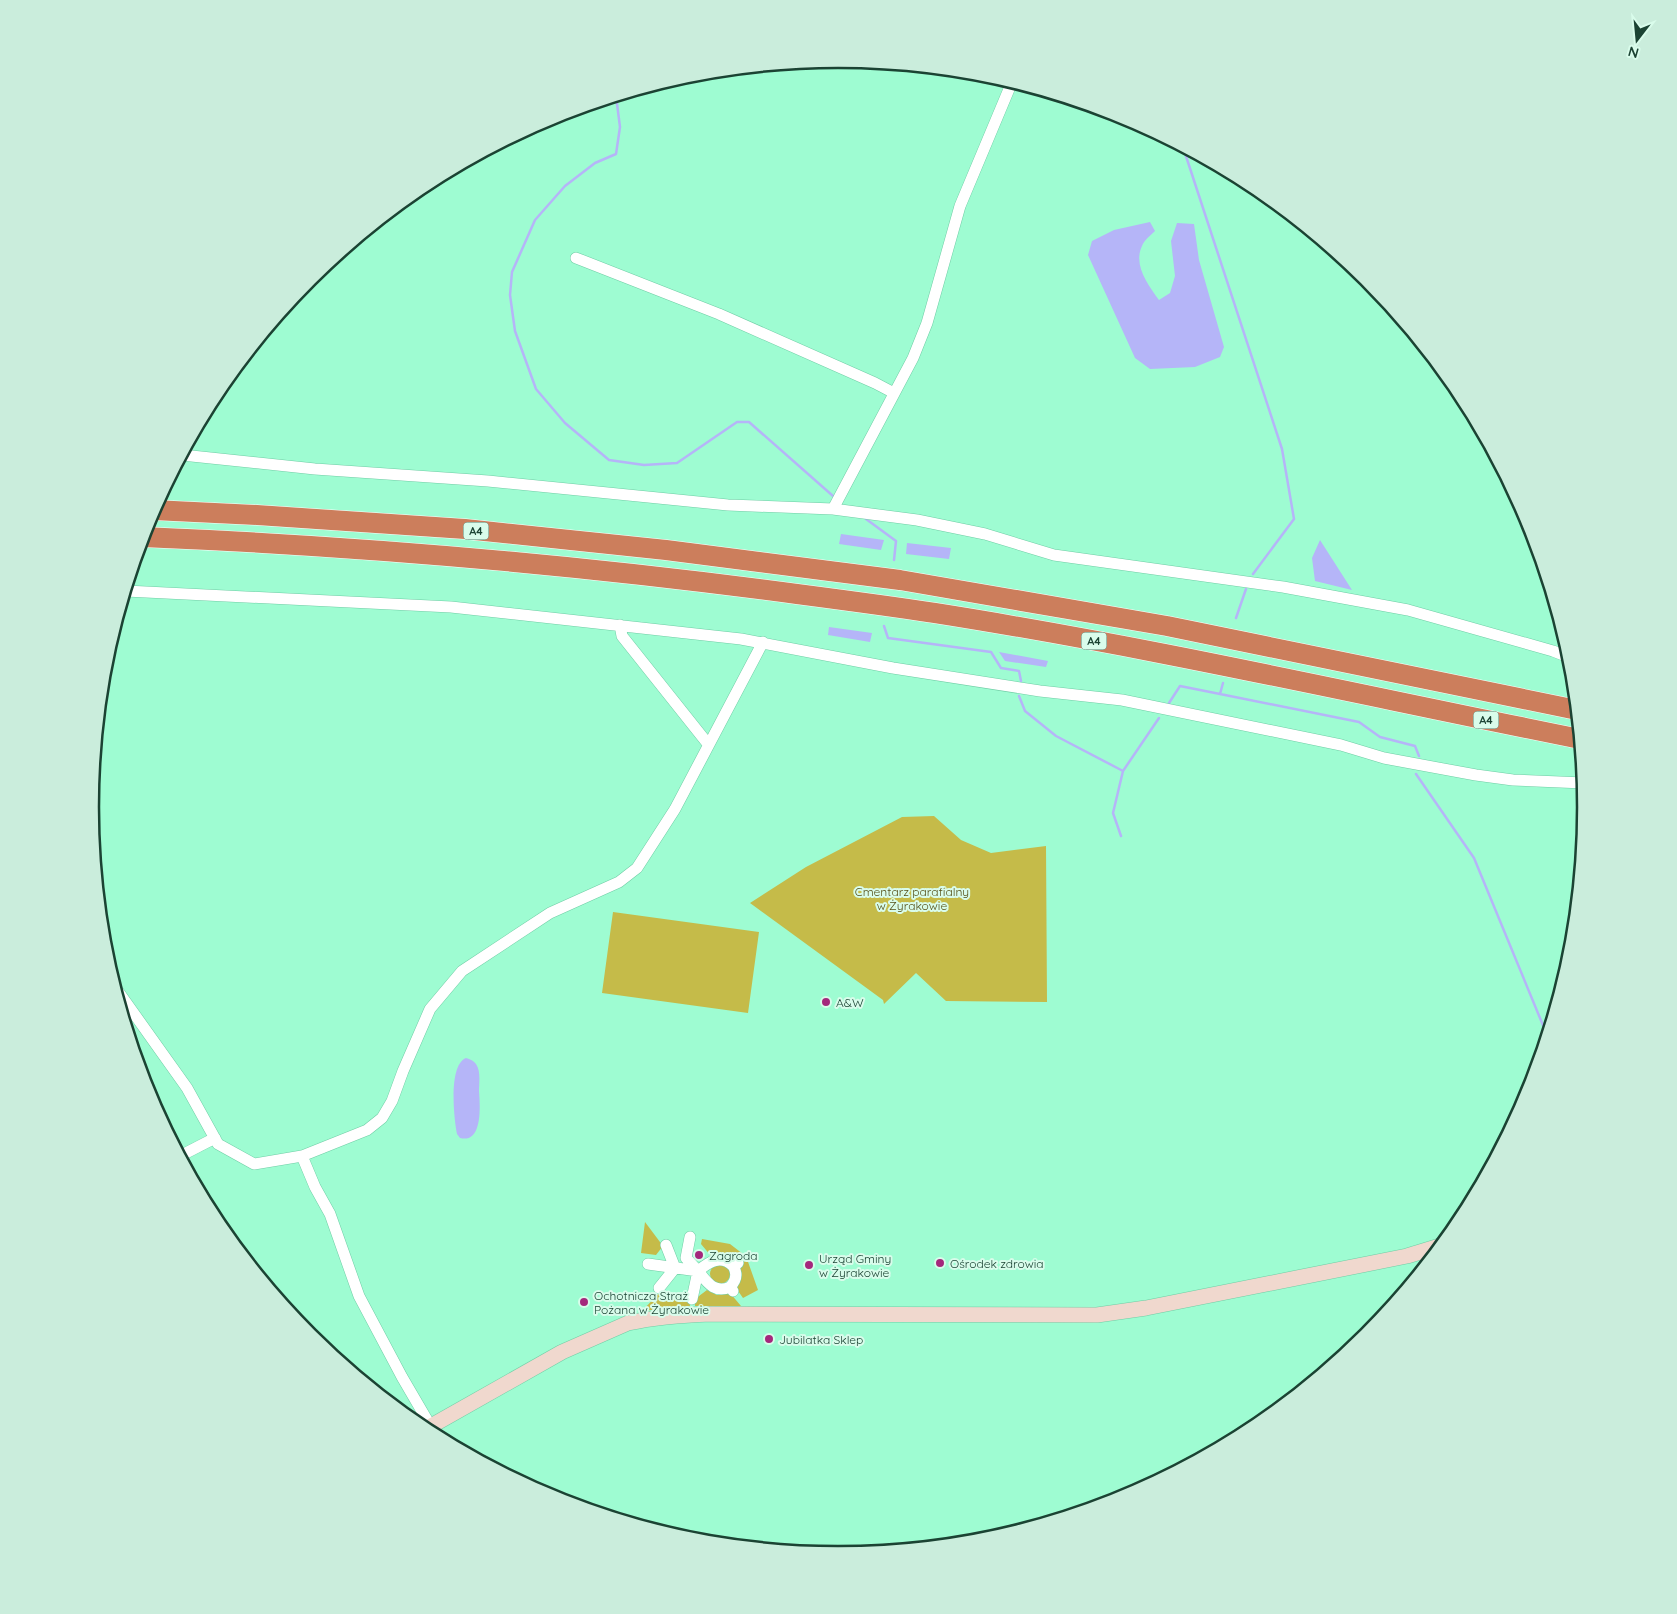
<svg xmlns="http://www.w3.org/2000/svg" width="1677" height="1614" viewBox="0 0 1677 1614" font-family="Quicksand,sans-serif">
  <rect width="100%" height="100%" fill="#9efcd2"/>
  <!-- green -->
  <path fill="#c5bb49" d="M934 816 961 840 991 853 1046 846 1047 1002 946 1001 916 973 884 1004 883 1000 750 903 806 867 902 817Z
    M613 912 759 932 748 1013 602 993Z
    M645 1222 663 1246 656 1255 641 1253Z
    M702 1239 730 1244 743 1254 735 1260 721 1254 711 1256 701 1244Z
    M747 1259 758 1290 743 1298 736 1288 741 1276 740 1265Z
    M710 1274a10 10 0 1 1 20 0a10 10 0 1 1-20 0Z
    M662 1290 671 1295 689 1299 690 1306 642 1311Z
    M707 1290 717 1295 730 1293 741 1306H695V1299Z"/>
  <!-- water -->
  <path fill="#b5b5f8" d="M1150 222 1155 231C1151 235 1144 240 1142 246 1133 265 1148 285 1159 300L1170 293 1175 276 1171 241 1177 223 1194 224 1199 260 1224 347 1220 357 1195 367 1150 369 1135 358 1088 255 1092 241 1114 230Z
    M841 534 884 540 881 550 839 544Z
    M1320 540 1352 590 1315 581 1312 558Z
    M907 543 951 548 949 559 906 554Z
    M829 627 872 633 870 642 828 635Z
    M999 652 1048 661 1046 667 1005 661Z
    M466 1058C470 1059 474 1061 476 1064 481 1071 479 1083 479 1091 480 1105 483 1144 460 1138L457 1134C454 1119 448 1065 466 1058Z"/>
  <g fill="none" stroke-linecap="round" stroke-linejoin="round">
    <!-- stream -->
    <path stroke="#b5b5f8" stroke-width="2.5" d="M616 96 620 127 616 154 595 163 565 186 535 220 512 272 510 295 515 331 536 389 565 423 609 460 644 465 677 463 737 422H749L833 496
      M1183 147 1282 449 1294 519 1253 574
      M866 519 896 541 894 560
      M1236 618 1246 589
      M884 626 888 638 991 652 1001 668 1019 671 1021 681
      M1220 694 1359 722 1380 737 1415 746 1419 756
      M1019 696 1025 711 1056 736 1123 771
      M1169 703 1180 686 1220 694 1223 683
      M1416 774 1474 858 1547 1035
      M1121 836 1113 813 1123 771 1159 718"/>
    <defs>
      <path id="street" d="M992 75 1011 84
        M576 258 719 314 875 383 894 393
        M182 455 315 469 488 481 728 505 833 509 917 520 985 534 1054 555 1283 587 1408 610 1553 651 1571 658
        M833 509 913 358 927 323 960 206 1012 82
        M126 591 451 607 741 639 893 668 1040 691 1122 700 1341 745 1384 758 1476 775 1513 780 1584 783
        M620 625 622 636 708 744
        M115 987 187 1088 218 1144 254 1164 302 1156 367 1130 382 1118 392 1101 403 1071 430 1009 462 971 550 913 619 882 637 868 675 809 763 642
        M180 1156 215 1138
        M302 1156 315 1187 330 1214 359 1296 402 1377 437 1437
        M690 1237 686 1258 698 1271 692 1299
        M648 1264 698 1271C709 1262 721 1254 733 1266
        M698 1271C707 1282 714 1294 730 1287
        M659 1288 675 1268 666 1245
        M733 1291 730 1287C736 1281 738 1274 733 1266L738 1263"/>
      <path id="secondary" d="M424 1430 562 1352 628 1323C656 1317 683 1315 711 1314L1097 1315 1146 1308 1407 1256 1443 1245"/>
      <path id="highway" d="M153 510 257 515 465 529 666 550 900 580 1167 626 1577 710
        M142 537C361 546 580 565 797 594 843 600 889 606 935 613 1151 647 1365 696 1580 739"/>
    </defs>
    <!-- street casing -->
    <use href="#street" stroke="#6fcda5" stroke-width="12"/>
    <!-- secondary casing -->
    <use href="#secondary" stroke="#6fcda5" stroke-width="16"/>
    <!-- highway casing -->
    <use href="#highway" stroke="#fff" stroke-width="21"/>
    <!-- street -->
    <use href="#street" stroke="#fff" stroke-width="11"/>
    <!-- secondary -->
    <use href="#secondary" stroke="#f0d8ce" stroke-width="15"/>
    <!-- highway -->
    <use href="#highway" stroke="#cc7e5c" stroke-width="20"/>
  </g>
  <!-- markers -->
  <g fill="#a4287c" stroke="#d9fceb" stroke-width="2">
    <circle cx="826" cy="1002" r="5"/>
    <circle cx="699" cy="1255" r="5"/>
    <circle cx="940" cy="1263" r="5"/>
    <circle cx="809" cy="1265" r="5"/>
    <circle cx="584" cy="1302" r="5"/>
    <circle cx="769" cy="1339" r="5"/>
  </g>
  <g text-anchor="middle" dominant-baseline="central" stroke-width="4" stroke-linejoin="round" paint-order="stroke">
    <!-- shield labels -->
    <g fill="#d9fceb" stroke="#547a6a" stroke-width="1">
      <rect x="463.5" y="522.5" width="25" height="17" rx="4"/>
      <rect x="1081.5" y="632.5" width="25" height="17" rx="4"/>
      <rect x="1473.5" y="711.5" width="25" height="17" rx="4"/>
    </g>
    <g font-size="11" font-weight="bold" fill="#1b4333">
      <text x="476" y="531">A4</text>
      <text x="1094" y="641">A4</text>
      <text x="1486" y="720">A4</text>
    </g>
    <!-- park labels -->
    <g font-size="12" fill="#565119" stroke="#d9fceb">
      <text x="912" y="891">Cmentarz parafialny<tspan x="912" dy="14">w Żyrakowie</tspan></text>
    </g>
    <!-- poi labels -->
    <g font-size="12" fill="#1b4333" stroke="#d9fceb" text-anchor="start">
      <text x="836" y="1002">A&amp;W</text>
      <text x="709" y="1255">Zagroda</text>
      <text x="819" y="1258">Urząd Gminy<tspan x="819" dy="14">w Żyrakowie</tspan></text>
      <text x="950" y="1263">Ośrodek zdrowia</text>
      <text x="594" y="1295">Ochotnicza Straż<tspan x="594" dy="14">Pożana w Żyrakowie</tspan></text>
      <text x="779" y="1339">Jubilatka Sklep</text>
    </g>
  </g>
  <!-- crop -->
  <path d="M0 0H1677V1614H0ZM99 807a739 739 0 1 1 1478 0a739 739 0 1 1-1478 0Z" fill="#caeddc" fill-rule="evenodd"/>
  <path fill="none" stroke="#1b4333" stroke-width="2.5" d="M99 807a739 739 0 1 1 1478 0a739 739 0 1 1-1478 0Z"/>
  <!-- north arrow -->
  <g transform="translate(1637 40) rotate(196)" stroke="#d9fceb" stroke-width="4" paint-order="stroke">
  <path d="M0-4L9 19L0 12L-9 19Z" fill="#1b4333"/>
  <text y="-8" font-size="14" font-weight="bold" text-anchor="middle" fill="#1b4333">N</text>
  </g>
</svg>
